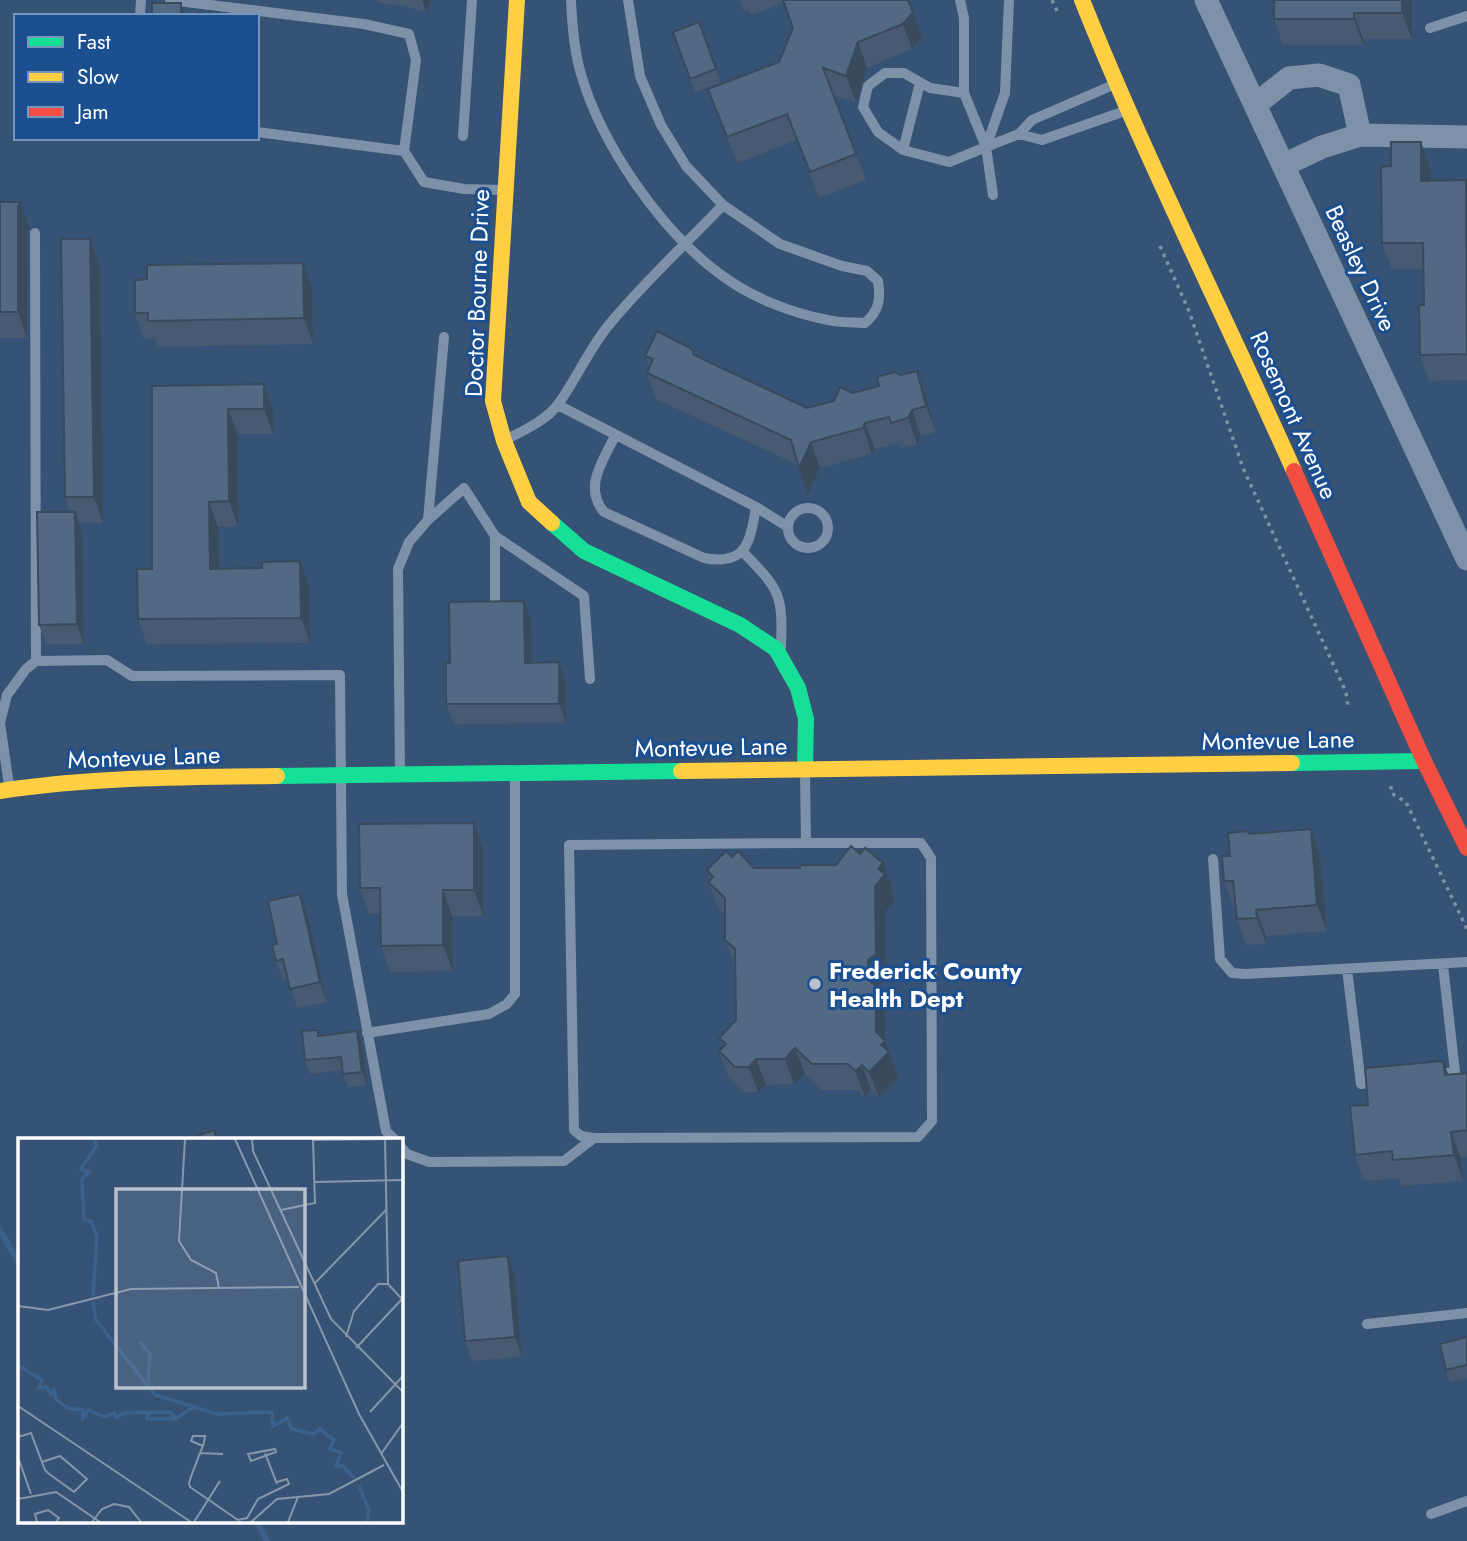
<svg xmlns="http://www.w3.org/2000/svg" width="1467" height="1541" viewBox="0 0 1467 1541" font-family="Jost,sans-serif">
  <rect width="100%" height="100%" fill="#365274"/>
  <g fill="none" stroke-linecap="round" stroke-linejoin="round">
    <!-- stream -->
    <path stroke="#3b618d" stroke-width="6" d="M0 1231 19 1262
      M257 1522 267 1541"/>
    <!-- path -->
    <path stroke="#7d92a8" stroke-width="3.5" stroke-dasharray="3.5 5" stroke-linecap="butt" d="M1052 0 1057 11
      M1160 246 1189 311 1243 468 1346 692 1348 707
      M1391 786V793L1406 802 1467 929"/>
    <!-- lane -->
    <path stroke="#7d92a8" stroke-width="10" d="M170 0 364 24 409 34 416 60 404 151 424 182 464 189 503 190
      M628 0 640 76 661 125 686 166 723 205
      M960 0 964 18V93L986 147
      M140 16 141 0
      M1430 28 1467 16
      M1113 85 1032 120 1019 134 1042 140 1125 111
      M964 93 930 88 904 73H885L868 86 863 107 878 132 903 150 949 162 986 147 1005 93 1009 0
      M257 132 404 151
      M463 136 472 0
      M903 150 920 83
      M993 195 986 147 1019 134
      M35 233 36 661
      M558 405 756 507 788 527
      M615 436C603 461 583 487 604 512L704 558C747 566 750 542 756 507
      M507 439C525 430 547 420 559 403 577 378 589 349 608 326 643 283 685 245 723 205L780 244 842 266 867 271 878 281C881 299 879 311 865 323 853 322 840 323 828 320 791 313 750 297 720 274 661 231 601 144 581 74 574 51 572 24 571 0
      M788 528a20 20 0 1 1 40 0a20 20 0 1 1-40 0Z
      M428 520 444 337
      M495 536V607
      M743 552C780 590 783 594 781 647
      M400 773 398 569 409 542 428 520 464 488 495 536 584 596 590 679
      M9 785 0 723 7 695 26 669 36 661 107 660 132 676 340 675 342 894 386 1131 395 1140
      M1213 859 1220 959 1232 973 1245 974 1467 962
      M1347 969 1361 1084 1379 1081
      M367 1033 489 1014 507 1004 515 994V776
      M1433 1075 1455 1072 1443 965
      M594 1138 581 1136 574 1130 569 845 806 843
      M401 1147 407 1154 429 1162 564 1161 594 1138 918 1137 932 1121 931 858 921 843H806L805 773
      M1367 1324 1467 1313
      M1431 1514 1467 1501"/>
    <!-- street -->
    <path stroke="#7d92a8" stroke-width="23" d="M1206 0 1467 559
      M1255 105 1289 78 1319 75 1349 85 1360 135
      M1284 165 1322 147 1360 135 1467 137"/>
    <!-- fast -->
    <path stroke="#16e098" stroke-width="16" d="M552 523 584 551 740 625 776 649 798 688 806 719 805 768
      M1292 763 1424 761
      M277 776 681 771"/>
    <!-- slow -->
    <path stroke="#ffcf43" stroke-width="16" d="M517 0 493 401 504 441 529 502 552 523
      M1082 0C1146 160 1224 314 1294 471
      M681 771 1292 763
      M0 791C92 777 184 777 277 776"/>
    <!-- jam -->
    <path stroke="#f24e42" stroke-width="16" d="M1294 471 1424 761 1467 848"/>
  </g>
  <!-- wall -->
  <path fill="#475a72" d="M375 0H431L426 12 405 6 385 4Z
    M740 0H908L922 38 912 49 867 68 856 102 833 95 866 180 819 198 797 140 737 163 708 89 779 62 793 28 784 3 751 15 749 10 744 11Z
    M1412 0V39H1363V45H1283L1274 19Z
    M699 22 721 83 695 92 673 32Z
    M1430 168V181L1466 180 1467 184V380L1429 381 1420 355 1424 305V269H1392L1382 243Z
    M0 202H20L29 228 27 233V338H0Z
    M90 239 100 265 103 523H79L82 531 84 644H46L39 625 70 512 65 497Z
    M312 288 313 344 158 347 155 339H144L135 313Z
    M692 349 695 356 807 408 834 401 853 393 879 386 901 375 917 371 926 397 936 432 921 436 917 444 901 448 898 443 875 449 872 454 820 468 808 494 798 465 656 399 647 373 649 367 645 356Z
    M152 386 273 410V434H238V526L218 527 219 569 309 587 310 643 147 644 138 619 152 569Z
    M531 620 532 663 559 662 566 682V723L454 724 446 704 450 663Z
    M1311 829 1320 855 1327 931 1266 936V944L1246 945 1237 919 1236 907H1234L1224 881 1230 856 1250 834Z
    M483 849V916H452L453 971 390 972 381 946 380 914H369L360 888Z
    M860 854 883 863 893 889 891 890 895 900 885 912V980L877 986V991L885 1012V1041L899 1078 879 1098 871 1090 865 1097 857 1090H821L805 1074 794 1084 766 1085 758 1092H744L728 1077 719 1051 723 1047 719 1038 736 1020 735 966 725 940V915L718 908 708 882 710 880 707 870 732 857 754 868H800L836 865Z
    M300 894 307 913 327 1002 297 1008 288 979 283 980 276 961 277 944Z
    M318 1030 320 1036 362 1044 367 1085 348 1087 342 1070 310 1074 305 1060Z
    M1443 1061 1448 1074 1467 1073V1157L1461 1158 1463 1181 1402 1186 1399 1178 1364 1181 1355 1155 1368 1105Z
    M515 1276 522 1357 472 1361 465 1341Z
    M1467 1337V1378L1450 1382 1446 1370Z"/>
  <!-- shaded-wall -->
  <path fill="#394a5c" d="M422 0H431L426 12Z
    M1402 0H1412V39L1402 13Z
    M181 3 185 16H181Z
    M913 12 922 38 912 49 903 24Z
    M1354 13 1363 39V45L1354 19Z
    M858 42 867 68 856 102 846 76Z
    M1421 142 1430 168 1431 207 1421 181Z
    M1466 180 1467 184V256Z
    M20 202 29 228 27 233V338L18 312V207Z
    M90 239 100 265 103 523 94 497Z
    M303 263 312 288 313 344 304 318Z
    M917 371 926 397 936 432 926 406Z
    M264 384 273 410V434L264 409Z
    M228 409 238 434V526L229 501Z
    M912 410 921 436 917 444 908 418Z
    M865 423 875 449 872 454 863 428Z
    M811 442 820 468 808 494 799 468Z
    M209 502 218 527 219 594 210 569Z
    M75 512 82 531 84 644 77 624Z
    M300 561 309 587 310 643 301 618Z
    M524 601 531 620 533 682 525 663Z
    M559 662 566 682V723L559 704Z
    M474 823 483 849V916L474 890Z
    M1311 829 1320 855 1327 931 1317 905Z
    M883 863 893 889 891 890 895 900 885 912V980L877 986V991L885 1012V1041L899 1078 879 1098 869 1072 876 1032 868 980V960L875 886 878 869Z
    M443 890 452 916 453 971 443 945Z
    M300 894 307 913 327 1002 320 982Z
    M1256 910 1266 936V944L1257 918Z
    M357 1031 362 1044 367 1085 362 1072Z
    M795 1048 805 1074 794 1084 785 1059Z
    M756 1059 766 1085 758 1092 749 1067Z
    M1443 1061 1453 1087 1445 1075Z
    M862 1065 871 1090 865 1097 855 1071Z
    M1451 1132 1461 1158 1463 1181 1454 1155Z
    M508 1256 515 1276 522 1357 515 1337Z"/>
  <!-- building -->
  <path fill="#526984" stroke="#394a5c" stroke-width="2" d="M783 0H908L913 12 903 24 858 42 846 76 823 68 856 154 810 172 787 114 727 137 708 89 779 62 793 28Z
    M1274 0H1402V13H1354V19H1274Z
    M152 3H181V16H152Z
    M699 22 716 69 690 79 673 32Z
    M1391 142H1421V181L1466 180 1467 354 1420 355 1419 305H1424L1423 243H1382L1381 167 1391 166Z
    M0 202H20L18 207V312H0Z
    M61 239H90L94 497H65Z
    M303 263 304 318 148 321V313H135V280L147 279V265Z
    M657 331 692 349 694 355 807 408 834 401 840 387 853 393 879 386 877 377 894 372 901 375 917 371 926 406 912 410 908 418 891 423 889 417 865 423 863 428 811 442 799 468 791 440 647 373 653 359 645 356Z
    M264 384V409H228L229 501 209 502 210 569 262 568V562L300 561 301 618 138 619 137 569H152V386Z
    M37 512H75L77 624 39 625Z
    M524 601 525 663 559 662V704H446V663H450L449 602Z
    M474 823V890H443V945L381 946 380 888H360L359 824Z
    M1311 829 1317 905 1256 910 1257 918 1237 919 1233 881H1224L1222 856H1230L1228 833 1248 831 1249 834Z
    M851 846 860 854 865 848 883 863 878 869 885 874 875 886 876 954 868 960V980L876 986V1032L885 1041 881 1045 889 1052 869 1072 862 1065 855 1071 848 1064H812L795 1048 785 1059H756L749 1067H735L719 1051 726 1044 719 1038 736 1020 735 949 725 940V898L708 882 713 877 707 870 726 851 732 857 738 851 754 868H800V865H836Z
    M300 894 320 982 290 989 283 959 276 961 272 945 277 944 268 901Z
    M318 1030V1036L357 1031 362 1072 343 1074 341 1057 305 1060 302 1031Z
    M1443 1061 1445 1075 1467 1073V1130L1451 1132 1454 1155 1393 1160 1392 1151 1355 1155 1350 1106 1368 1105 1365 1068Z
    M214 1130 217 1140H192L191 1138Z
    M508 1256 515 1337 465 1341 458 1261Z
    M1467 1337V1365L1446 1370 1440 1344Z"/>
  <!-- markers -->
  <circle fill="#b9c2ce" stroke="#1b4f8f" stroke-width="2.5" cx="815" cy="984" r="7"/>
  <g text-anchor="middle" dominant-baseline="central" stroke-width="6" stroke-linejoin="round" paint-order="stroke">
    <!-- street labels -->
    <g font-size="24" fill="#fff" stroke="#1b4f8f">
      <text transform="translate(1361 268) rotate(65)">Beasley Drive</text>
      <text transform="translate(477 293) rotate(-88)">Doctor Bourne Drive</text>
      <text transform="translate(1294 415) rotate(66)">Rosemont Avenue</text>
      <text transform="translate(1278 740) rotate(-1)">Montevue Lane</text>
      <text transform="translate(711 747) rotate(-1)">Montevue Lane</text>
      <text transform="translate(144 757) rotate(-2)">Montevue Lane</text>
    </g>
    <!-- poi labels -->
    <g font-size="24" font-weight="bold" fill="#fff" stroke="#1b4f8f" text-anchor="start">
      <text x="829" y="970">Frederick County<tspan x="829" dy="28">Health Dept</tspan></text>
    </g>
  </g>
  <!-- overview -->
  <g transform="translate(18 1138)">
    <rect width="385" height="385" fill="#365274"/>
    <path fill="none" stroke="#3b618d" stroke-width="3.5" d="M75 158 79 98 73 83 66 82 64 41 71 34 63 31 79 7 76 1M75 164 78 182 137 257 199 276 254 274 255 288 269 280 274 291 295 296 302 291 316 302 312 311 323 315 318 328H325L336 340M122 204 132 216 130 245M0 227 24 242 21 250 28 249 33 256 36 252 38 261 49 270 65 272V280L71 272 86 279 96 275 99 280 105 275 153 274 157 281 176 269M130 276 129 281H156M341 348 351 372 349 384"/>
    <path fill="none" stroke="#8697ac" stroke-width="2" d="M167 1 161 103 173 122 198 135 201 150M217 1 341 276 385 354M234 1 235 13 313 181 385 254M367 1 370 146 384 161M296 2 374 1M297 44 385 42M263 72 297 65 295 1M297 145 368 72M0 168 30 172 113 151 281 149M328 199 336 173 360 146H370M338 210 385 160M0 268 173 384M352 274 385 238M0 299 13 295 27 332 30 335 56 354 69 341 42 318 24 324M185 308 173 303 175 298H187L186 304 185 308 182 315 174 336 171 345 172 349 220 382 229 380 240 361 271 346 269 341 259 344M257 311 258 314 233 323 230 316ZM182 315 205 316M247 315 259 346M363 316 385 285M0 319 13 356M0 361 38 354 82 384M19 384 17 376 30 372 41 380 38 384M74 384 84 371 96 366 111 369 123 384M176 384 202 343M233 384 259 361 311 356 366 327M270 384 280 359"/>
    <path fill="#b9c2ce" fill-opacity="0.15" stroke="#b9c2ce" stroke-width="3.5" d="M98 51H287V250H98Z"/>
    <rect width="385" height="385" fill="none" stroke="#fff" stroke-width="3.5"/>
  </g>
  <!-- legend -->
  <rect x="14" y="14" width="245" height="126" fill="#1b4f8f" stroke="#7695bc" stroke-width="2"/>
  <rect x="28" y="37" width="35" height="10" fill="#16e098" stroke="#7695bc" stroke-width="2"/>
  <text x="77" y="49" font-size="21" fill="#ffffff">Fast</text>
  <rect x="28" y="72" width="35" height="10" fill="#ffcf43" stroke="#7695bc" stroke-width="2"/>
  <text x="77" y="84" font-size="21" fill="#ffffff">Slow</text>
  <rect x="28" y="107" width="35" height="10" fill="#f24e42" stroke="#7695bc" stroke-width="2"/>
  <text x="77" y="119" font-size="21" fill="#ffffff">Jam</text>
</svg>
